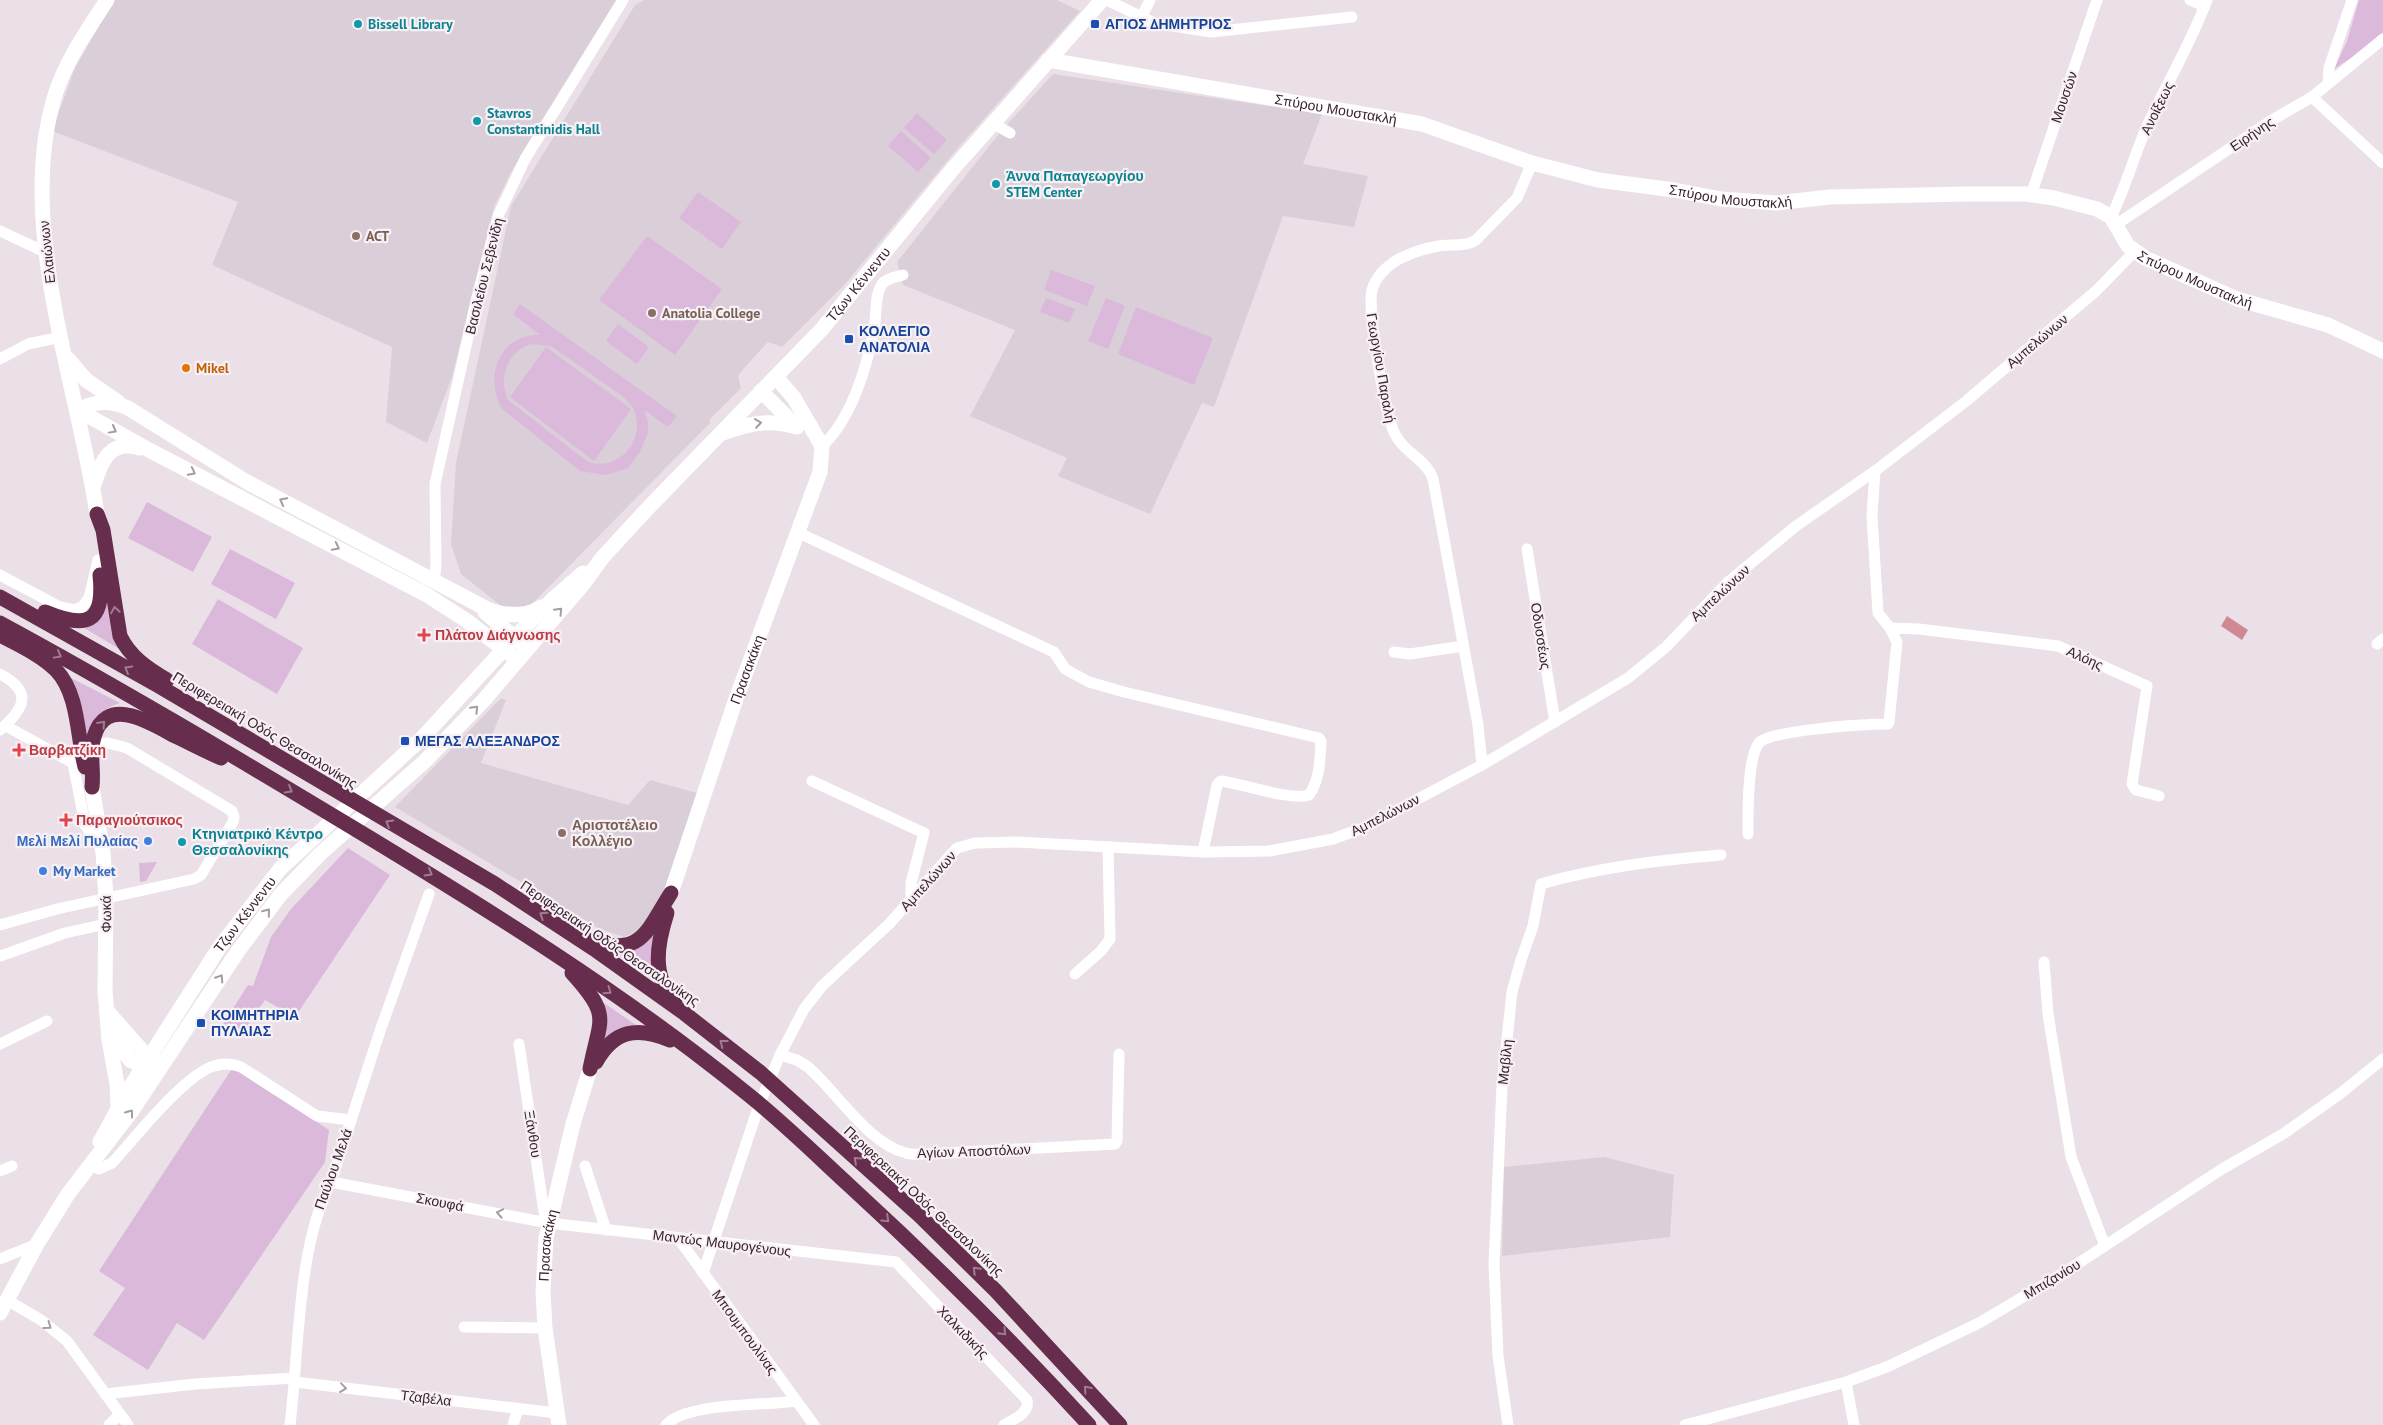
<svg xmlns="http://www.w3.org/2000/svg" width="2383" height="1425" font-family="'PT Sans',sans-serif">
<rect width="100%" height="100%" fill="#ebe0e8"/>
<g fill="#dacfd8">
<path d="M114,0H616L541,121L510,174L494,207L452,377L427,443L386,422L392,347L212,265L238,202L52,131L75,68Z"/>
<path d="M644,0H1057L1080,11L957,149L845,284L782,347L768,342L745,367L738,376L741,388L710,419V423L529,607L501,606L461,574L451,544L456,463L511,206L635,5Z"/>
<path d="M1053,74L1322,114L1303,164L1368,176L1354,227L1283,216L1214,407L1202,403L1150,514L1058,476L1067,458L970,416L1015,330L903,285L897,262L1002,130Z"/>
<path d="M501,698L506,700L481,763L628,805L650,780L697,793L669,881L658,908L636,932L624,937L600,929L395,807Z"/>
<path d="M1604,1157L1674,1175L1670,1237L1502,1256L1504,1167Z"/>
</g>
<g fill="#dab9db" fill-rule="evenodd">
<path d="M2359,0H2383V32L2360,52L2334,69L2347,41Z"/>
<path d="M917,113L947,140L934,154L904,128Z"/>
<path d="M901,131L931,158L918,172L888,146Z"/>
<path d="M698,192L741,222L722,249L679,218Z"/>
<path d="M647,236L722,289L675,355L599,300Z"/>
<path d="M1051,270L1095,286L1087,306L1044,290Z"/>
<path d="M1046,298L1075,309L1069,323L1040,312Z"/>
<path d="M1106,298L1125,306L1108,349L1088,341Z"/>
<path d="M520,304L677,416L668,427L644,410L648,422V433L640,452L628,468L606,475L580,471L502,409C484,376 499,334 540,335L513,314ZM531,344L551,346L621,395C626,400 631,404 634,410C646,440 619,472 588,462L508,400C498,376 507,353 531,344Z"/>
<path d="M1136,307L1213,338L1194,385L1118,354Z"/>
<path d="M618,324L649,347L637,364L606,341Z"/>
<path d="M546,347L631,409L594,461L510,397Z"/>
<path d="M147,502L212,537L193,572L128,538Z"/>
<path d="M230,549L295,583L276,619L211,584Z"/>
<path d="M107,598L123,651L84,628L95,621Z"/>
<path d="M218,599L303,648L277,694L192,644Z"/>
<path d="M71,678L120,703C99,710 91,722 85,742Z"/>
<path d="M348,848L390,875L295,1017L265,1000L241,1035L223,1024L248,985L253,986L271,937L291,909Z"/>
<path d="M157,862L146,881L140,882L139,863Z"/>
<path d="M653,935L651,958L653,975L622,952Z"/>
<path d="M604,1003L636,1025V1026L604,1041Z"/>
<path d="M233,1067L329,1130L325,1162L204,1340L177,1323L148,1370L93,1335L125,1288L99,1271Z"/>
</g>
<path fill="#cf8995" d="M2227,616L2248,630L2242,640L2221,626Z"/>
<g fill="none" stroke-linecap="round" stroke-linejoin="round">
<g stroke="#fff" stroke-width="11">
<path d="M1107,0L1154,23L1211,32L1352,17"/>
<path d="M2190,0L2204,6"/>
<path d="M1141,18L1150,0"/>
<path d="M2328,84L2329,68L2352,0"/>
<path d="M2312,97L2383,163"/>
<path d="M992,123L1010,133"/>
<path d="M2031,195L2097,0"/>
<path d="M2111,217C2126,187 2134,155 2148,124C2167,83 2191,43 2207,0"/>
<path d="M2117,224L2272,120L2312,97L2383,39"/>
<path d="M0,231L47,253"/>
<path d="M0,359L28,344L61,337"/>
<path d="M822,446C851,420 867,367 874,329C877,315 874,296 882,284C887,278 896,277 903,275"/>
<path d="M799,533L1043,647L1054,652L1065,669L1089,682L1124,692L1319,738L1321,741C1320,759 1320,780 1309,795C1292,801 1243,784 1221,781L1217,785L1203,852"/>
<path d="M1527,549L1555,722"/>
<path d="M0,575L60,607L74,610L82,607L89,598L98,560"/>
<path d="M434,581L436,566L435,484L477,297L499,214L525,159L623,0"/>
<path d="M1890,628L1919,629L2058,646L2147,686L2132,784L2136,790L2159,796"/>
<path d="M2377,644L2383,639"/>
<path d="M1394,652L1410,654L1463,646"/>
<path d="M0,674C34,692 24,709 0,730"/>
<path d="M6,726L73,763L85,825L90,832L101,835"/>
<path d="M1482,765L1478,725L1433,479C1426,459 1405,453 1396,436C1385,418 1367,309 1372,290C1376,276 1387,266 1399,259C1411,253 1426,248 1439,246C1451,244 1466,247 1476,240L1517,198L1532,163"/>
<path d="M812,781L924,833L911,883V899"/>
<path d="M1748,834C1748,814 1747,758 1759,743C1769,730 1868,724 1888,724L1889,722L1897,642L1890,628L1878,613L1872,516L1875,471"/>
<path d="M0,925L57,909L194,879L201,875L233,822L234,817L232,811L127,748L108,743L92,745"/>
<path d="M0,956L65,933L106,924"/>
<path d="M2044,962L2048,1014L2071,1157L2105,1246"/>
<path d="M1075,974L1101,951L1110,939L1108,847"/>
<path d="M0,1044L47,1021"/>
<path d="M519,1044L544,1212L548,1223"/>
<path d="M780,1055L797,1060L808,1067C837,1092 868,1144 906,1153C912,1155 919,1154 925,1154L1115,1144L1117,1141L1119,1054"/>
<path d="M89,1165L99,1169L112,1163C136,1137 180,1080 211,1067C221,1063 231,1063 241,1067L317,1116L351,1120"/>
<path d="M585,1166L606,1230"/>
<path d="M0,1171L12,1166"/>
<path d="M331,1182L548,1223L896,1262L1027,1400C1030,1413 1014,1419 1004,1425"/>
<path d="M678,1238L814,1425"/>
<path d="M0,1259L37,1244"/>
<path d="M703,1273L758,1108L780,1055L804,1009L822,986L889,924L957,848L975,843L1017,842L1203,852L1269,851L1333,839L1365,827L1482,765L1628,678L1666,647L1727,583L1796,526L1875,471L1965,402L2096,291L2134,252"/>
<path d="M7,1300L41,1320L67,1341L128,1425"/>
<path d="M464,1327L545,1328"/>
<path d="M295,1382L557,1413"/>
<path d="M1846,1382L1854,1425"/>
<path d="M105,1394L195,1384L295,1378"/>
<path d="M109,1425L119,1415"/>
<path d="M290,1425C299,1351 297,1247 331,1182L380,1031L429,894"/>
<path d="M513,1425L518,1409"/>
<path d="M666,1425C687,1402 764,1406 796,1401"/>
<path d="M1508,1425L1498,1356L1494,1264L1502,1086L1512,992L1521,960L1533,926L1541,884C1599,867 1661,860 1721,855"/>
<path d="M1685,1425L1846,1382L1889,1366L1979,1323L2065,1272L2222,1169L2283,1134L2341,1093L2383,1059"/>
</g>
<g stroke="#fff" stroke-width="15">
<path id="s1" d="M1048,60L1422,124L1532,163L1598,180L1674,190L1721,199L1776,203L1830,197L1967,194H2026L2054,198L2097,209L2111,217L2128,246L2145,258L2237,299L2328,325L2383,351"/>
<path d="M68,359L86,380L118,402"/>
<path d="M761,391L795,425"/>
<path d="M78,410C95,401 110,400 128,408L247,482L487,609C505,616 524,618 541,607"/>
<path d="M78,410L149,450L427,595L467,621L511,655"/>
<path d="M723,433C751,423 768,419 797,427"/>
<path d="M94,485C101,461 110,439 140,448"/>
<path d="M97,514C78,385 14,220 56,92C67,59 88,29 107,0"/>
<path d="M485,612L522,644"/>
<path d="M92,787L103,853L106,899L105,991L109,1040L117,1084L118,1107"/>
<path id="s2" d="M671,893L736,699L820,472L822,446L794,398L776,377"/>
<path d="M107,1011L154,1064"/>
<path d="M111,1035L130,1060L152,1072"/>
<path id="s3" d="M100,1142L127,1092L219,948L280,869L423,737L514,638L552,600L583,573"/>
<path id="s4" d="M0,1313L37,1244L68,1194L131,1112L238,951L281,894L321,853L424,762L483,701L584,583L602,558L650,506L822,329L951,171L1102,0"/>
<path id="s5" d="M559,1425L545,1328L543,1292L546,1238L573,1124L590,1069"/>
</g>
<g stroke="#662e4c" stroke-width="15">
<path d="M97,514L103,530L120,636C130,657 148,669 167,680"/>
<path d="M0,597L157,685L495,884L594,949L684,1013L761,1073L920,1216L996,1291L1120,1425"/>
<path d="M45,612C86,629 105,624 100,575"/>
<path d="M0,623C120,688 237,758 355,829C489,910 623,993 745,1092C783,1122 817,1156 852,1188C935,1264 1013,1342 1089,1425"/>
<path d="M0,635C19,645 41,655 56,670C79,694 77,736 85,767"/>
<path d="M92,787C94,770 89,753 94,737C106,694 151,723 175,736C190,743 205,751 221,758"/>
<path d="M667,913C657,944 651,976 675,1002"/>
<path d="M587,940C642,958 646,932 671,893"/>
<path d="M572,973C612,1017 600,1017 590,1069"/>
<path d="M596,1062C614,1030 637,1026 670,1040"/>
</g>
</g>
<defs><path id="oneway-chevron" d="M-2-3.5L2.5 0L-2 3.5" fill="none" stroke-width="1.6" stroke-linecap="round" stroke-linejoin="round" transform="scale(1.25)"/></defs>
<g stroke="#a79ba2">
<use href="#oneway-chevron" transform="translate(758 423) rotate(-8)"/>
<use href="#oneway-chevron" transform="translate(113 430) rotate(29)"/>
<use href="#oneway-chevron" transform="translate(192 472) rotate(27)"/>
<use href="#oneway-chevron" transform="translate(283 501) rotate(-152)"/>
<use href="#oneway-chevron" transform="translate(336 547) rotate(27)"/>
<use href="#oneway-chevron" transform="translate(559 611) rotate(-47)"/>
<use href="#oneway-chevron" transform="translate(475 709) rotate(-46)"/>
<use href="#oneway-chevron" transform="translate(267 912) rotate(-51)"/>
<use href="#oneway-chevron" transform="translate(220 978) rotate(-57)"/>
<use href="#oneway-chevron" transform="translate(130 1113) rotate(-54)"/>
<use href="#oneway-chevron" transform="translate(500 1213) rotate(-169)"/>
<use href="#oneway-chevron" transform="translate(48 1326) rotate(36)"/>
<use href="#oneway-chevron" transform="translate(343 1388) rotate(7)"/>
</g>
<g stroke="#a07c90">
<use href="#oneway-chevron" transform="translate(115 610) rotate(-99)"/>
<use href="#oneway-chevron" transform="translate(58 655) rotate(29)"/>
<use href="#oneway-chevron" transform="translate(128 669) rotate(-150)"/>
<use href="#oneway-chevron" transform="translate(102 724) rotate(-48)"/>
<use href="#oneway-chevron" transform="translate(289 790) rotate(31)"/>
<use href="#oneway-chevron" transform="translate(389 823) rotate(-150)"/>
<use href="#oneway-chevron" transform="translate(429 873) rotate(31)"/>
<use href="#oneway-chevron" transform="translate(543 915) rotate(-146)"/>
<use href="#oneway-chevron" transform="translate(608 991) rotate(35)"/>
<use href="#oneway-chevron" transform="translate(723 1043) rotate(-142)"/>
<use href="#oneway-chevron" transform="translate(857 1160) rotate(-138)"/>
<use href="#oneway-chevron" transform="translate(886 1219) rotate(43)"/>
<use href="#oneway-chevron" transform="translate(976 1270) rotate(-135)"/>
<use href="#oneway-chevron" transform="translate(1003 1332) rotate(46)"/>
<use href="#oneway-chevron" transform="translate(1087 1389) rotate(-132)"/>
</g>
<g fill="#0f9aa8" stroke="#f7f1f6" stroke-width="2">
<circle cx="358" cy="24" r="5"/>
<circle cx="477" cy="121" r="5"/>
<circle cx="996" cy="184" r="5"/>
<circle cx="182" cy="842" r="5"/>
</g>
<g fill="#1a4fb4" stroke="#f7f1f6" stroke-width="2">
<rect x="1090" y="19" width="10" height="10" rx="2.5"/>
<rect x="844" y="334" width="10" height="10" rx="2.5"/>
<rect x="400" y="736" width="10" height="10" rx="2.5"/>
<rect x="196" y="1018" width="10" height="10" rx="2.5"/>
</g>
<g fill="#8d6e63" stroke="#f7f1f6" stroke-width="2">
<circle cx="356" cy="236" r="5"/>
<circle cx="652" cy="313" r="5"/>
<circle cx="562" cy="833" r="5"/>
</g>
<circle fill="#e8710a" stroke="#f7f1f6" stroke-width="2" cx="186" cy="368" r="5"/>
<g fill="#e0444e" stroke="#f7f1f6" stroke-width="2">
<path d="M421.5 627.5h5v5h5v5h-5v5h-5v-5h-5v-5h5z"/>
<path d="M16.5 742.5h5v5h5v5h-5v5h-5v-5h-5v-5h5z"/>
<path d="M63.5 812.5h5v5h5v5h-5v5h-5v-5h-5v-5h5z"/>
</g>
<g fill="#3f7fe0" stroke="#f7f1f6" stroke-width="2">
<circle cx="148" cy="841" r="5"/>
<circle cx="43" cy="871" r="5"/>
</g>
<g text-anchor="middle" stroke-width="4.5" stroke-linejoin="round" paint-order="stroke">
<g font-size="14" font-weight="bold" fill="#0d838f" stroke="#f7f1f6" text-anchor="start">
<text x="368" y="29">Bissell Library</text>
<text x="487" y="118">Stavros<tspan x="487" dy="16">Constantinidis Hall</tspan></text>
<text x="1006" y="181">Άννα Παπαγεωργίου<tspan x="1006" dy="16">STEM Center</tspan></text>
<text x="192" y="839">Κτηνιατρικό Κέντρο<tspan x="192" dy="16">Θεσσαλονίκης</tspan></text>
</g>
<g font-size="14" font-weight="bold" fill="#164399" stroke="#f7f1f6" text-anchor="start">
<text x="1105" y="29">ΑΓΙΟΣ ΔΗΜΗΤΡΙΟΣ</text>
<text x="859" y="336">ΚΟΛΛΕΓΙΟ<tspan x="859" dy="16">ΑΝΑΤΟΛΙΑ</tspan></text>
<text x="415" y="746">ΜΕΓΑΣ ΑΛΕΞΑΝΔΡΟΣ</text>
<text x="211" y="1020">ΚΟΙΜΗΤΗΡΙΑ<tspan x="211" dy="16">ΠΥΛΑΙΑΣ</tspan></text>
</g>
<g font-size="14" fill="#3b2130" stroke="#f7f1f6">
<text transform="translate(2064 97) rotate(-71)" y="5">Μουσών</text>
<text transform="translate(2157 108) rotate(-64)" y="5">Ανοίξεως</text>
<text dy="5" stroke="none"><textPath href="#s1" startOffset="292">Σπύρου Μουστακλή</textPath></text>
<text transform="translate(2252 134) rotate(-34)" y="5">Ειρήνης</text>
<text dy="5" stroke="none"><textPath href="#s1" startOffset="698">Σπύρου Μουστακλή</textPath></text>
<text transform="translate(47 252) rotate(-96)" y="5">Ελαιώνων</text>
<text transform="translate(484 276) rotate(-76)" y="5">Βασιλείου Σεβενίδη</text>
<text dy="5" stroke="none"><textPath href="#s1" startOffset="1192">Σπύρου Μουστακλή</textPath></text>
<text dy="5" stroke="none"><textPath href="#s4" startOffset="1346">Τζων Κέννεντυ</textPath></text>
<text transform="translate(2037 341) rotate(-40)" y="5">Αμπελώνων</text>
<text transform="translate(1381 368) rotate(80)" y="5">Γεωργίου Παραλή</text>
<text transform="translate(1720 593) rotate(-43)" y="5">Αμπελώνων</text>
<text transform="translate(1541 636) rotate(81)" y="5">Οδυσσέως</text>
<text transform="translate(2085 658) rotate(24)" y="5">Αλόης</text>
<text dy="5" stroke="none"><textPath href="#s2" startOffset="236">Πρασακάκη</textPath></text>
<text transform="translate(265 730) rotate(31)" y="5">Περιφερειακή Οδός Θεσσαλονίκης</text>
<text transform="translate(1385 815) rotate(-27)" y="5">Αμπελώνων</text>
<text transform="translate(928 881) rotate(-48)" y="5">Αμπελώνων</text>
<text transform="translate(106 914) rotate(-91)" y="5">Φωκά</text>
<text dy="5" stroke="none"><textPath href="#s3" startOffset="270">Τζων Κέννεντυ</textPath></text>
<text transform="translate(610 943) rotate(34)" y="5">Περιφερειακή Οδός Θεσσαλονίκης</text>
<text transform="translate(1505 1062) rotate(-84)" y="5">Μαβίλη</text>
<text transform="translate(533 1134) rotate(81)" y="5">Ξάνθου</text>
<text transform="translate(974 1151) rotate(-2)" y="5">Αγίων Αποστόλων</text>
<text transform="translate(333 1169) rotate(-70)" y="5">Παύλου Μελά</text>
<text transform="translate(924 1201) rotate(43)" y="5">Περιφερειακή Οδός Θεσσαλονίκης</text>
<text transform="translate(440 1202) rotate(11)" y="5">Σκουφά</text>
<text transform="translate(722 1243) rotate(7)" y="5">Μαντώς Μαυρογένους</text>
<text dy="5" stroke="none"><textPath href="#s5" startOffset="181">Πρασακάκη</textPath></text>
<text transform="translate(2052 1279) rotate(-31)" y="5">Μπιζανίου</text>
<text transform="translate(745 1332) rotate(54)" y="5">Μπουμπουλίνας</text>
<text transform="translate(963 1332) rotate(46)" y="5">Χαλκιδικής</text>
<text transform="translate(426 1398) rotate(7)" y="5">Τζαβέλα</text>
</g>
<g font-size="14" font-weight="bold" fill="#785e54" stroke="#f7f1f6" text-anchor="start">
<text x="366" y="241">ACT</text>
<text x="662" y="318">Anatolia College</text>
<text x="572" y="830">Αριστοτέλειο<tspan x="572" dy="16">Κολλέγιο</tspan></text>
</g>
<g font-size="14" font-weight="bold" fill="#c56008" stroke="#f7f1f6" text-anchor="start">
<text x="196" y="373">Mikel</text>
</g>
<g font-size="14" font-weight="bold" fill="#be3a42" stroke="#f7f1f6" text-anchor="start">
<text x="435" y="640">Πλάτον Διάγνωσης</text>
<text x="29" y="755">Βαρβατζίκη</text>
<text x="76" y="825">Παραγιούτσικος</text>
</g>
<g font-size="14" font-weight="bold" fill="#366cbe" stroke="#f7f1f6" text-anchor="end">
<text x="138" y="846">Μελί Μελί Πυλαίας</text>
<text x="53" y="876" text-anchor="start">My Market</text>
</g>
</g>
</svg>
